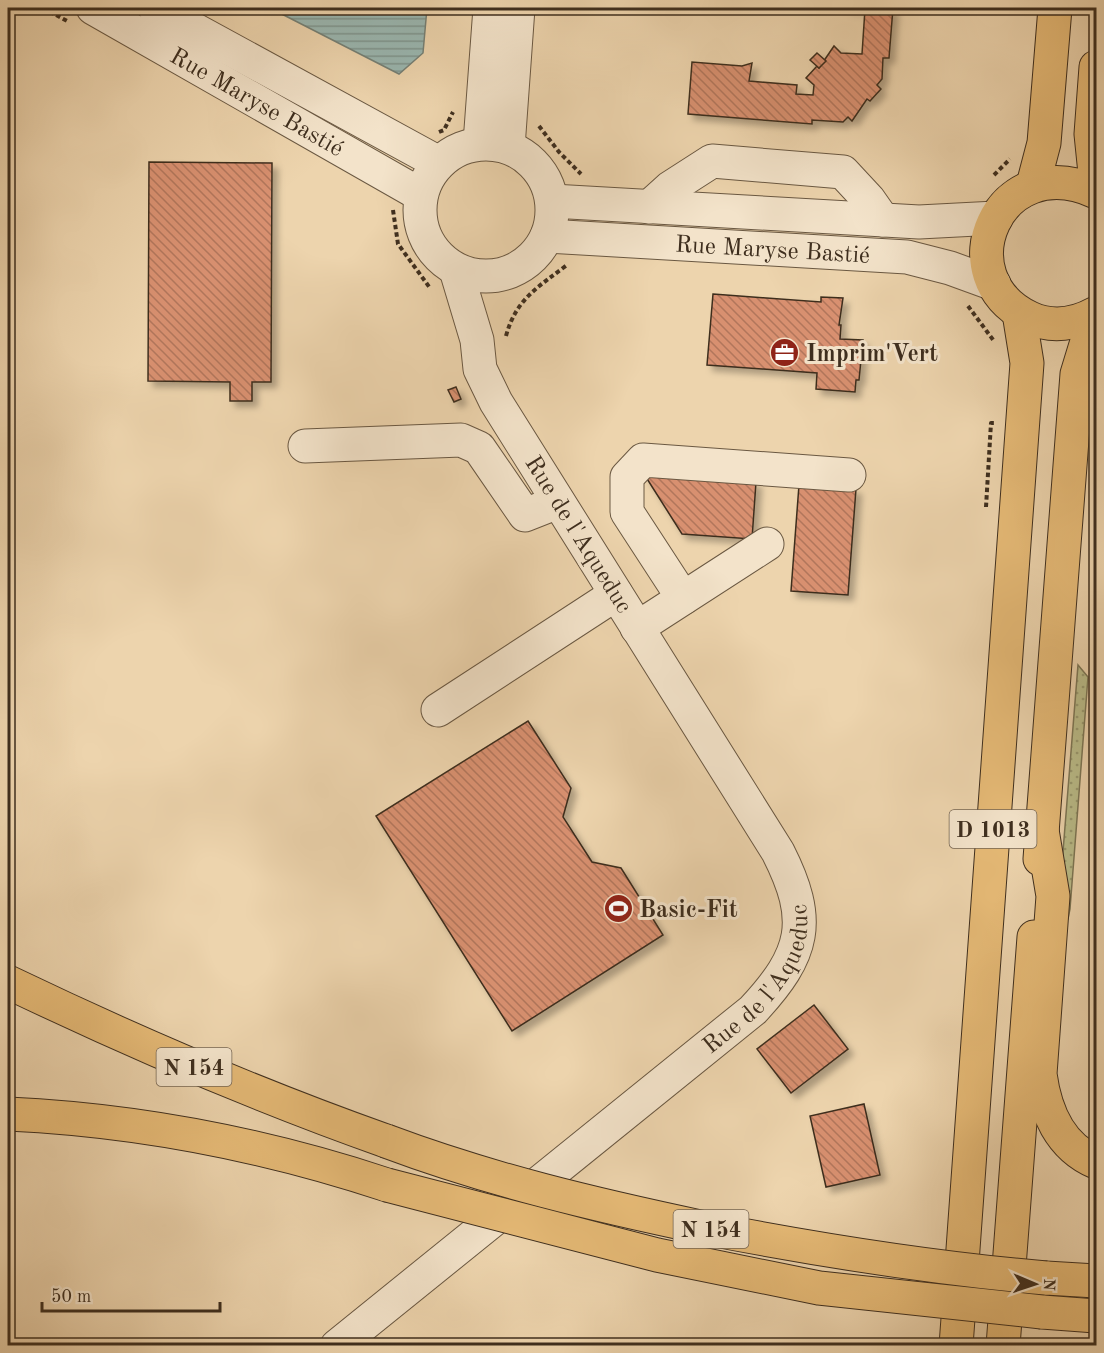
<svg xmlns="http://www.w3.org/2000/svg" width="1104" height="1353" font-family="'Old Standard TT',serif">
<defs>
<pattern id="grass-dots" width="8" height="8" patternUnits="userSpaceOnUse" patternTransform="scale(1.5)"><rect width="8" height="8" fill="#babc89"/><path d="M2 2h.1M6 6h.1" fill="none" stroke="#99996f" stroke-width="1.8" stroke-linecap="round"/></pattern>
<pattern id="water-rules" width="6" height="5" patternUnits="userSpaceOnUse" patternTransform="scale(1.5)"><rect width="6" height="5" fill="#9ab7b1"/><path d="M0 2.5h6" fill="none" stroke="#7f958f"/></pattern>
<pattern id="building-back-hatch" width="6" height="6" patternUnits="userSpaceOnUse" patternTransform="scale(1.5)"><rect width="6" height="6" fill="#d89070"/><path d="M-1 5l2 2M0 0l6 6M5-1l2 2" fill="none" stroke="#b1765b"/></pattern>
<filter id="shadow"><feDropShadow dx="5.5" dy="5.5" stdDeviation="3" flood-color="#0004"/></filter>
</defs>
<rect width="100%" height="100%" fill="#edd4ad"/>
<filter id="stains"><feTurbulence type="fractalNoise" baseFrequency=".00333" numOctaves="4"/><feColorMatrix values="0 0 0 0 .2 0 0 0 0 .09 0 0 0 0 .02 0 0 0 .5 -.17"/></filter>
<radialGradient id="worn" r=".72"><stop offset=".6" stop-color="#630" stop-opacity="0"/><stop offset="1" stop-color="#630" stop-opacity=".3"/></radialGradient>
<path fill="url(#grass-dots)" stroke="#7c7554" stroke-width="1.5" d="M1078,665L1088,677L1070,909L1068,919L1057,926Z"/>
<path fill="url(#water-rules)" stroke="#758076" stroke-width="1.5" d="M270,8H427L423,53L399,74Z"/>
<g fill="url(#building-back-hatch)" stroke="#3e2e1e" stroke-width="1.5" filter="url(#shadow)">
<path d="M845,8H893L889,58H883L882,79L877,85L881,89L870,101L867,99L852,121L848,117L843,122L812,120V124L688,114L692,62L742,66L752,63L749,81L797,85L796,94L813,95L814,85L806,78L817,66L819,68L834,46L841,53L862,54L865,9Z"/>
<path d="M817,53L826,61L819,68L810,60Z"/>
<path d="M149,162L272,163L271,382H252V401H230V382L148,381Z"/>
<path d="M713,294L821,302V297L843,298L839,325H841L840,339L863,340L859,380H856L855,392L816,389L817,373L707,365Z"/>
<path d="M456,387L461,399L454,402L448,390Z"/>
<path d="M644,474L756,482L752,539L682,534Z"/>
<path d="M799,485L856,489L848,595L791,591Z"/>
<path d="M528,721L571,788L563,817L592,862L621,868L663,935L512,1031L376,816Z"/>
<path d="M814,1005L848,1049L791,1093L757,1049Z"/>
<path d="M864,1104L880,1175L826,1187L810,1116Z"/>
</g>
<g fill="none" stroke-linecap="round" stroke-linejoin="round">
<defs>
<g id="minor">
<path id="s1" d="M93,8L421,195"/>
<path d="M155,8L439,163"/>
<path d="M480,143L490,8"/>
<circle cx="486" cy="210" r="66"/>
<path d="M508,147L518,8"/>
<path d="M552,201L919,222L996,218"/>
<path d="M649,207L670,188L712,161L843,172L869,200L883,220"/>
<path id="s2" d="M547,236L907,257L950,268L994,284"/>
<path d="M305,446L461,440L479,448L525,515L558,502"/>
<path d="M683,598L627,512V477L643,460L849,475"/>
<path d="M637,628L767,544"/>
<path d="M438,710L616,594"/>
<path id="s3" d="M337,1346L753,1010C805,954 813,921 778,852L496,402L480,369L477,340L456,270"/>
</g>
<g id="major">
<path d="M1096,67L1091,134L1096,183"/>
<path d="M1033,185L1044,143L1055,8"/>
<path d="M1096,192C998,147 943,277 1030,318C1052,328 1076,324 1096,313"/>
<path d="M1040,859L1077,374L1095,315"/>
<path d="M956,1346L1027,363L1019,313"/>
<path d="M1003,1346L1034,937"/>
</g>
<g id="highway">
<path d="M1042,830L1053,896L1040,1074C1045,1111 1060,1147 1096,1162"/>
<path d="M8,982C131,1041 256,1095 386,1141"/>
<path d="M8,1114C137,1120 263,1144 387,1185"/>
<path d="M1046,1278L1096,1281"/>
<path d="M1042,1312L1096,1316"/>
</g>
</defs>
<use href="#minor" stroke="#6a5842" stroke-width="35"/>
<use href="#major" stroke="#3e2e1e" stroke-width="35"/>
<use href="#highway" stroke="#3e2e1e" stroke-width="35"/>
<g stroke="#3e2e1e" stroke-width="4" stroke-dasharray="4.5 3" stroke-linecap="butt">
<path d="M43,8L69,22"/>
<path d="M539,126L559,152L581,174"/>
<path d="M439,132L444,130L453,112"/>
<path d="M994,175L1010,159"/>
<path d="M393,210L398,244L430,288"/>
<path d="M968,306L994,341"/>
<path d="M506,336C516,299 538,287 567,265"/>
<path d="M986,507L991,423H995"/>
</g>
<use href="#minor" stroke="#f3e3ca" stroke-width="33"/>
<use href="#major" stroke="#e6ba76" stroke-width="33"/>
<use href="#highway" stroke="#e6ba76" stroke-width="33"/>
<defs>
<g id="highway-bridge">
<path d="M386,1141C490,1180 596,1205 705,1228C818,1250 931,1268 1046,1278"/>
<path d="M387,1185L657,1255L819,1288L1042,1312"/>
</g>
</defs>
<use href="#highway-bridge" stroke="#3e2e1e" stroke-width="35" stroke-linecap="butt"/>
<use href="#highway-bridge" stroke="#e6ba76" stroke-width="33"/>
</g>
<defs>
<symbol id="office-disc" viewBox="-11 -11 22 22"><circle r="9.5" fill="#8f2418" stroke="#f3e3ca"/><path d="M-6-3h4V-5.5h4V-3h4V5H-6ZM-1-4.5V-3h2v-1.5ZM-6 0V1H6V0Z" fill="#fff"/></symbol>
<symbol id="stadium-disc" viewBox="-11 -11 22 22"><circle r="9.5" fill="#8f2418" stroke="#f3e3ca"/><path d="M0-5a6.5 5 0 1 0 0 10a6.5 5 0 1 0 0-10ZM-3.5-1.8h7v3.6h-7Z" fill="#fff"/></symbol>
</defs>
<g fill-rule="evenodd">
<use href="#office-disc" x="768" y="336" width="33" height="33"/>
<use href="#stadium-disc" x="602" y="892" width="33" height="33"/>
</g>
<g text-anchor="middle" stroke-width="6" stroke-linejoin="round" paint-order="stroke">
<g fill="#f3e3ca" stroke="#746452" stroke-width="1.5">
<rect x="949.5" y="810" width="87" height="38" rx="4.5"/>
<rect x="156.5" y="1048" width="75" height="38" rx="4.5"/>
<rect x="673.5" y="1210" width="75" height="38" rx="4.5"/>
</g>
<g font-size="22" font-weight="bold" fill="#3e2e1e">
<text x="993" y="837">D 1013</text>
<text x="194" y="1075">N 154</text>
<text x="711" y="1237">N 154</text>
</g>
<g font-size="24" fill="#3e2e1e" stroke="#f3e3ca">
<text dy="8" stroke="none"><textPath href="#s1" startOffset="189">Rue Maryse Bastié</textPath></text>
<text dy="8" stroke="none"><textPath href="#s2" startOffset="226">Rue Maryse Bastié</textPath></text>
<text transform="translate(579 534) rotate(58)" y="8">Rue de l'Aqueduc</text>
<text dy="8" stroke="none"><textPath href="#s3" startOffset="564">Rue de l'Aqueduc</textPath></text>
</g>
<g font-size="24" font-weight="bold" fill="#3e2e1e" stroke="#f3e3ca" text-anchor="start">
<text x="806" y="361">Imprim'Vert</text>
<text x="639" y="917">Basic-Fit</text>
</g>
</g>
<rect width="1104" height="1353" fill="none" stroke="#edd4ad" stroke-width="30"/>
<rect x="9" y="9" width="1086" height="1335" fill="none" stroke="#3e2e1e" stroke-width="3"/>
<rect x="15" y="15" width="1074" height="1323" fill="none" stroke="#3e2e1e" stroke-width="1.5"/>
<g transform="translate(1035 1284) rotate(92)" stroke="#f3e3ca" stroke-width="4.5" paint-order="stroke">
<path d="M0-4.5L10 22L0 15L-10 22Z" fill="#3e2e1e"/>
<text y="-9" font-size="16" font-weight="bold" text-anchor="middle" fill="#3e2e1e">N</text>
</g>
<path d="M42 1302v9h178v-9" fill="none" stroke="#3e2e1e" stroke-width="3"/>
<text x="51" y="1302" font-size="18" fill="#3e2e1e" stroke="#f3e3ca" stroke-width="4.5" paint-order="stroke">50 m</text>
<rect width="100%" height="100%" filter="url(#stains)"/>
<rect width="100%" height="100%" fill="url(#worn)"/>
</svg>
